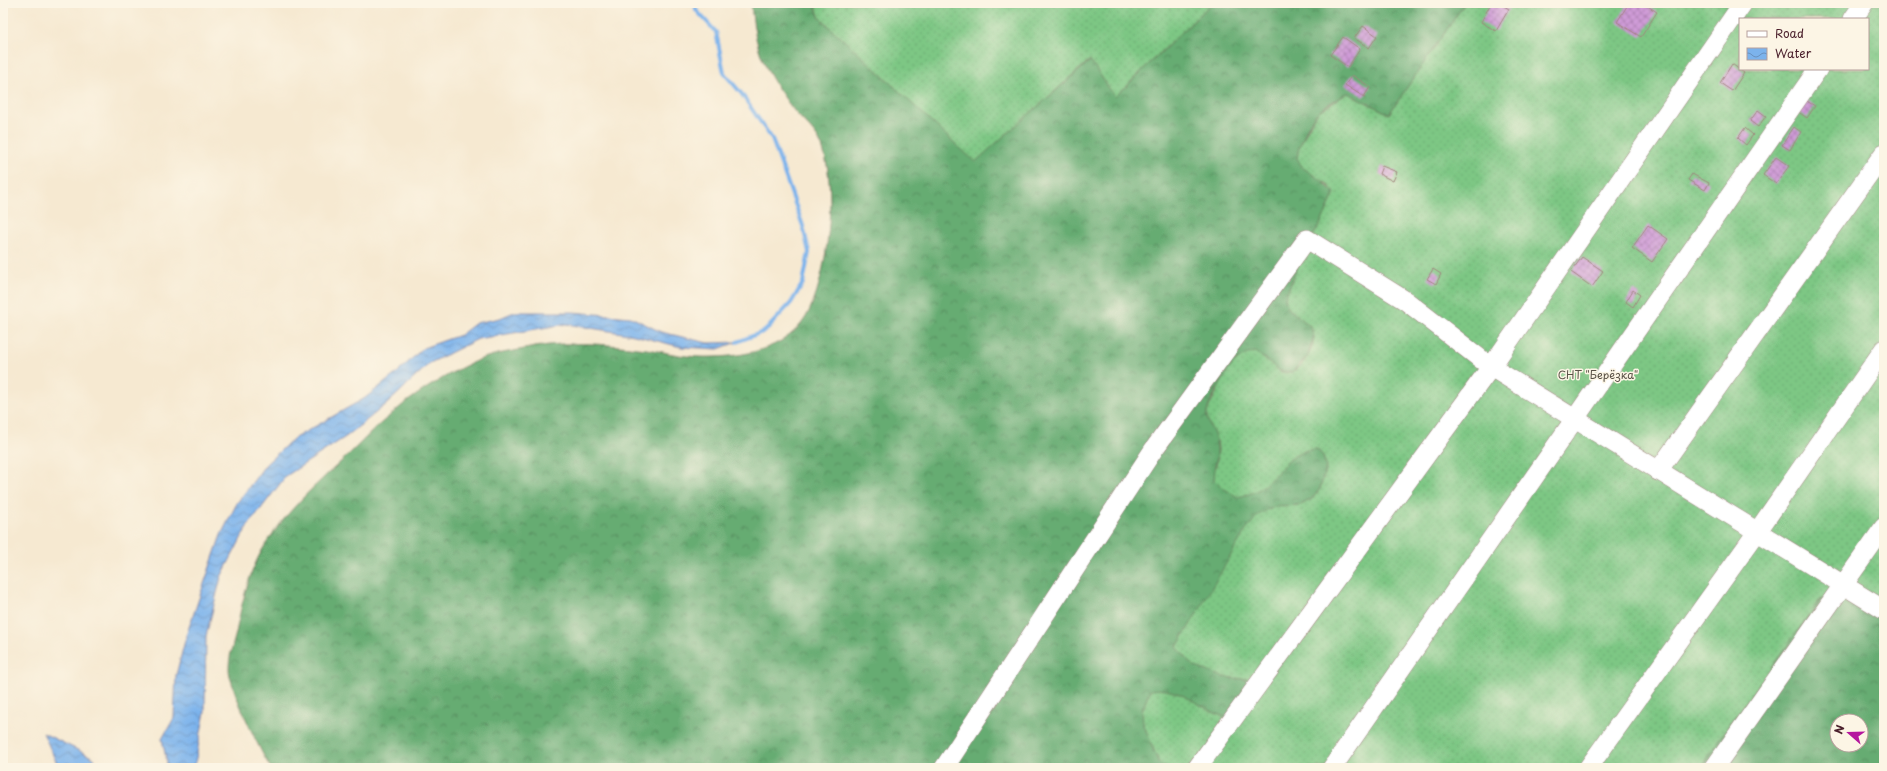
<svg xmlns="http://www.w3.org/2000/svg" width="1887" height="771" font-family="'Playpen Sans',sans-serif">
<defs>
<pattern id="forest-crowns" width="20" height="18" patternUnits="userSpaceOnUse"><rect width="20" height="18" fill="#66ac72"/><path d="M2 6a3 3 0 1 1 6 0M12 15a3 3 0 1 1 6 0" fill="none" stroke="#568b5e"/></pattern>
<pattern id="garden-dots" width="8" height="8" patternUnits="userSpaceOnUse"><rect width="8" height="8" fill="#7dc784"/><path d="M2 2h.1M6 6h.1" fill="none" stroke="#6eaa72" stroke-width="1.8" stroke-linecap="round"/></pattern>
<pattern id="water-waves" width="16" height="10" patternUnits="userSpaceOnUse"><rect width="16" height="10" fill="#7cb3ec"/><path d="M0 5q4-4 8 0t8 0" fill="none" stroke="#6891bf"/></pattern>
<pattern id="building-cross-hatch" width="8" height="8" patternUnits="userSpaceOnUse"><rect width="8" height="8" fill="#cf9bd7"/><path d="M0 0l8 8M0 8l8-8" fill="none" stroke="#aa7eaf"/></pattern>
</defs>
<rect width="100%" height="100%" fill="#fcf5e5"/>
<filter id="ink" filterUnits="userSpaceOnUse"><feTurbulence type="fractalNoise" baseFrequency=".025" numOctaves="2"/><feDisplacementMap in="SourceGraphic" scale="8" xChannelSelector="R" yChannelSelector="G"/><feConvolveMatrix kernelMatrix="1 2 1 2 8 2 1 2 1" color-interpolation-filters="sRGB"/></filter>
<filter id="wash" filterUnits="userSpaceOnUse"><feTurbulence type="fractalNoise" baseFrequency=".012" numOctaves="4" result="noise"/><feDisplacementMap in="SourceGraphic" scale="16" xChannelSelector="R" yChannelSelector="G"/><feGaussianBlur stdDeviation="0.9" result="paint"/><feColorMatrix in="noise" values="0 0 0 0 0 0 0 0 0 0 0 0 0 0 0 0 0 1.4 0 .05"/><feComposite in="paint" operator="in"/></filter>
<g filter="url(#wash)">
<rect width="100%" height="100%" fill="#f6e9d1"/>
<g fill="url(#forest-crowns)" stroke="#58664e" fill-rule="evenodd">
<path d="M751,3H814L820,18L975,161L1091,60L1116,96L1212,3H1465L1389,114L1348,93C1338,99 1326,104 1318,112C1307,123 1301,142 1297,158L1335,193L1321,223L1304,251L1285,298L1288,308L1311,327L1314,337L1308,356L1292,372C1278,372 1274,369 1265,358L1237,360C1229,369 1205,404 1207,417C1207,420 1211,424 1212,428C1218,442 1219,454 1214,469L1265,485C1279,469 1294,449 1317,449L1323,456L1326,467L1320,489L1312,499L1301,505L1278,506L1251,524L1177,647L1223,677L1255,680L1227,718C1200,709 1179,685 1150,691L1142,711L1147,733L1159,763L1166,768H271C261,754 228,684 229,668C229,657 233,644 236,633C241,606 248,576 261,552C282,515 314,486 345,458C361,443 376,426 394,412C415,394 450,372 476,361C494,353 516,351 535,347C568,341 605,344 638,348C652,349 665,353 679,355C720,361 783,356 806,317C828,280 840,179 819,140C813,129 800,119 792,108C764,70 755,50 751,3Z"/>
<path d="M1847,591L1884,613V768H1702L1718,740L1742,708L1821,599ZM1837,721H1861V745H1837Z"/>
</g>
<g fill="url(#garden-dots)" stroke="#647358" fill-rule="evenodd">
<path d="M814,3H1212L1115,97L1090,60L975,162L820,18Z"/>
<path d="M1465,3H1884V613L1847,591L1821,599L1742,708L1718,740L1702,768H1166L1159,763L1143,723L1142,711L1150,690C1179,685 1200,709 1227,718L1255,680L1223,677L1193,666L1177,647L1244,533L1257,516L1267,510L1278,506L1301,505L1312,499L1320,489L1326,467L1323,456L1317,449C1289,449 1280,476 1258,490C1252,494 1245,495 1238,497L1221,487L1214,480C1214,469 1218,460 1218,449C1218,437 1209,428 1207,417C1206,411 1211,403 1214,397C1224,378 1232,355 1256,352L1281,372H1292L1300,366L1308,356L1312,347L1314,337L1311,327L1288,308L1285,298L1304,251L1321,223L1335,193L1328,185L1302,167L1297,158L1299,147L1313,119L1319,111L1348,93L1389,114ZM1740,19H1868V69H1740Z"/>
</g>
<g fill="url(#water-waves)" stroke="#63698c">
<path d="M514,312H572L631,317L661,332L708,343L737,342L718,349L681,347L634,335L566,324L478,339L430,363L388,403L347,436L286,476L247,527L221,577L206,636L205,712L194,768H164L167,763L162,739L174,718L176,675L187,633L221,535L237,503L266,464L293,439L365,398L397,373L423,348L460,335L476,323L500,318Z"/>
<path d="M43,733L94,758L98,768H59Z"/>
</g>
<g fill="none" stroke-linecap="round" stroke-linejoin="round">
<path stroke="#7cb3ec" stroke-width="4" d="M695,3L696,10L716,32L724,73L741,93L772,139L803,226L809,252L803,283L791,303L765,331L737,342"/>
</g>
<g id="blocks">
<g fill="url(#building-cross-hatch)">
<path d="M1491,3H1499L1509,9L1496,31L1481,22Z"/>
<path d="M1629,3H1643L1657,12L1641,37L1617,22Z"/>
<path d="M1363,26L1377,36L1369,48L1354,38Z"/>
<path d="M1343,37L1360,49L1348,67L1330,55Z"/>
<path d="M1732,64L1744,73L1732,91L1720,83Z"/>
<path d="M1352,75L1370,87L1364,97L1345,85Z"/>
<path d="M1805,100L1815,106L1807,118L1797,111Z"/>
<path d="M1758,110L1766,116L1758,127L1750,121Z"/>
<path d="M1794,127L1801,132L1790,150L1782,145Z"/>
<path d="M1745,128L1753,135L1746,145L1738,138Z"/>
<path d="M1776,157L1789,166L1776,184L1763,175Z"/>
<path d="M1382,166L1397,172L1393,181L1379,174Z"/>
<path d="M1692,174L1709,183L1705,190L1688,180Z"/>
<path d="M1648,225L1668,239L1652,262L1632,248Z"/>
<path d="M1582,257L1603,271L1592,287L1571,272Z"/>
<path d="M1433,269L1441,274L1436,284L1427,279Z"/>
<path d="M1633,290L1640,295L1633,307L1626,302Z"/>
</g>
</g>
</g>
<g filter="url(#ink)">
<use href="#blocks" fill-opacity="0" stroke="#a0847e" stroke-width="1"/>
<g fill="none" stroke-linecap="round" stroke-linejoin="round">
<defs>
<g id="minor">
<path d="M1853,19L1864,3"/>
<path d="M1658,471L1884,153"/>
<path d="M944,768L1154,449L1307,239L1406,301L1491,367L1884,610"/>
<path d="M1197,768L1491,367L1743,3"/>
<path d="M1332,768L1818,69"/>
<path d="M1588,768L1757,532L1884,349"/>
<path d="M1714,768L1884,527"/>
</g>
</defs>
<use href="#minor" stroke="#a0847e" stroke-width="20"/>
<use href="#minor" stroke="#fff" stroke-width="19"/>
</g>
</g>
<g text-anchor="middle" stroke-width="3" stroke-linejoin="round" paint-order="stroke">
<g font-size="11" fill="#595146" stroke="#fcf5e5">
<text x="1598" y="379">СНТ "Берёзка"</text>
</g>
</g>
<rect width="1887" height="771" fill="none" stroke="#fcf5e5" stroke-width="16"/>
<rect x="1739" y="18" width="130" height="52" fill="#fcf5e5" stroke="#b59f9b"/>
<rect x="1747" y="31" width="20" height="6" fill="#ffffff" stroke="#b59f9b"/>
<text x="1775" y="38" font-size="12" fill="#4a1f2b">Road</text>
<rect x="1747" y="48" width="20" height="12" fill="url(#water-waves)" stroke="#b59f9b"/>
<text x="1775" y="58" font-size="12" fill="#4a1f2b">Water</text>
<g transform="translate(1849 733) rotate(290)"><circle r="19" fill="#fcf5e5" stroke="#b59f9b"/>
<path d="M0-3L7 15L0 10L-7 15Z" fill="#b5179e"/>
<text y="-6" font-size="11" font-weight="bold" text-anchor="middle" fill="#4a1f2b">N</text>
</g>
</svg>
